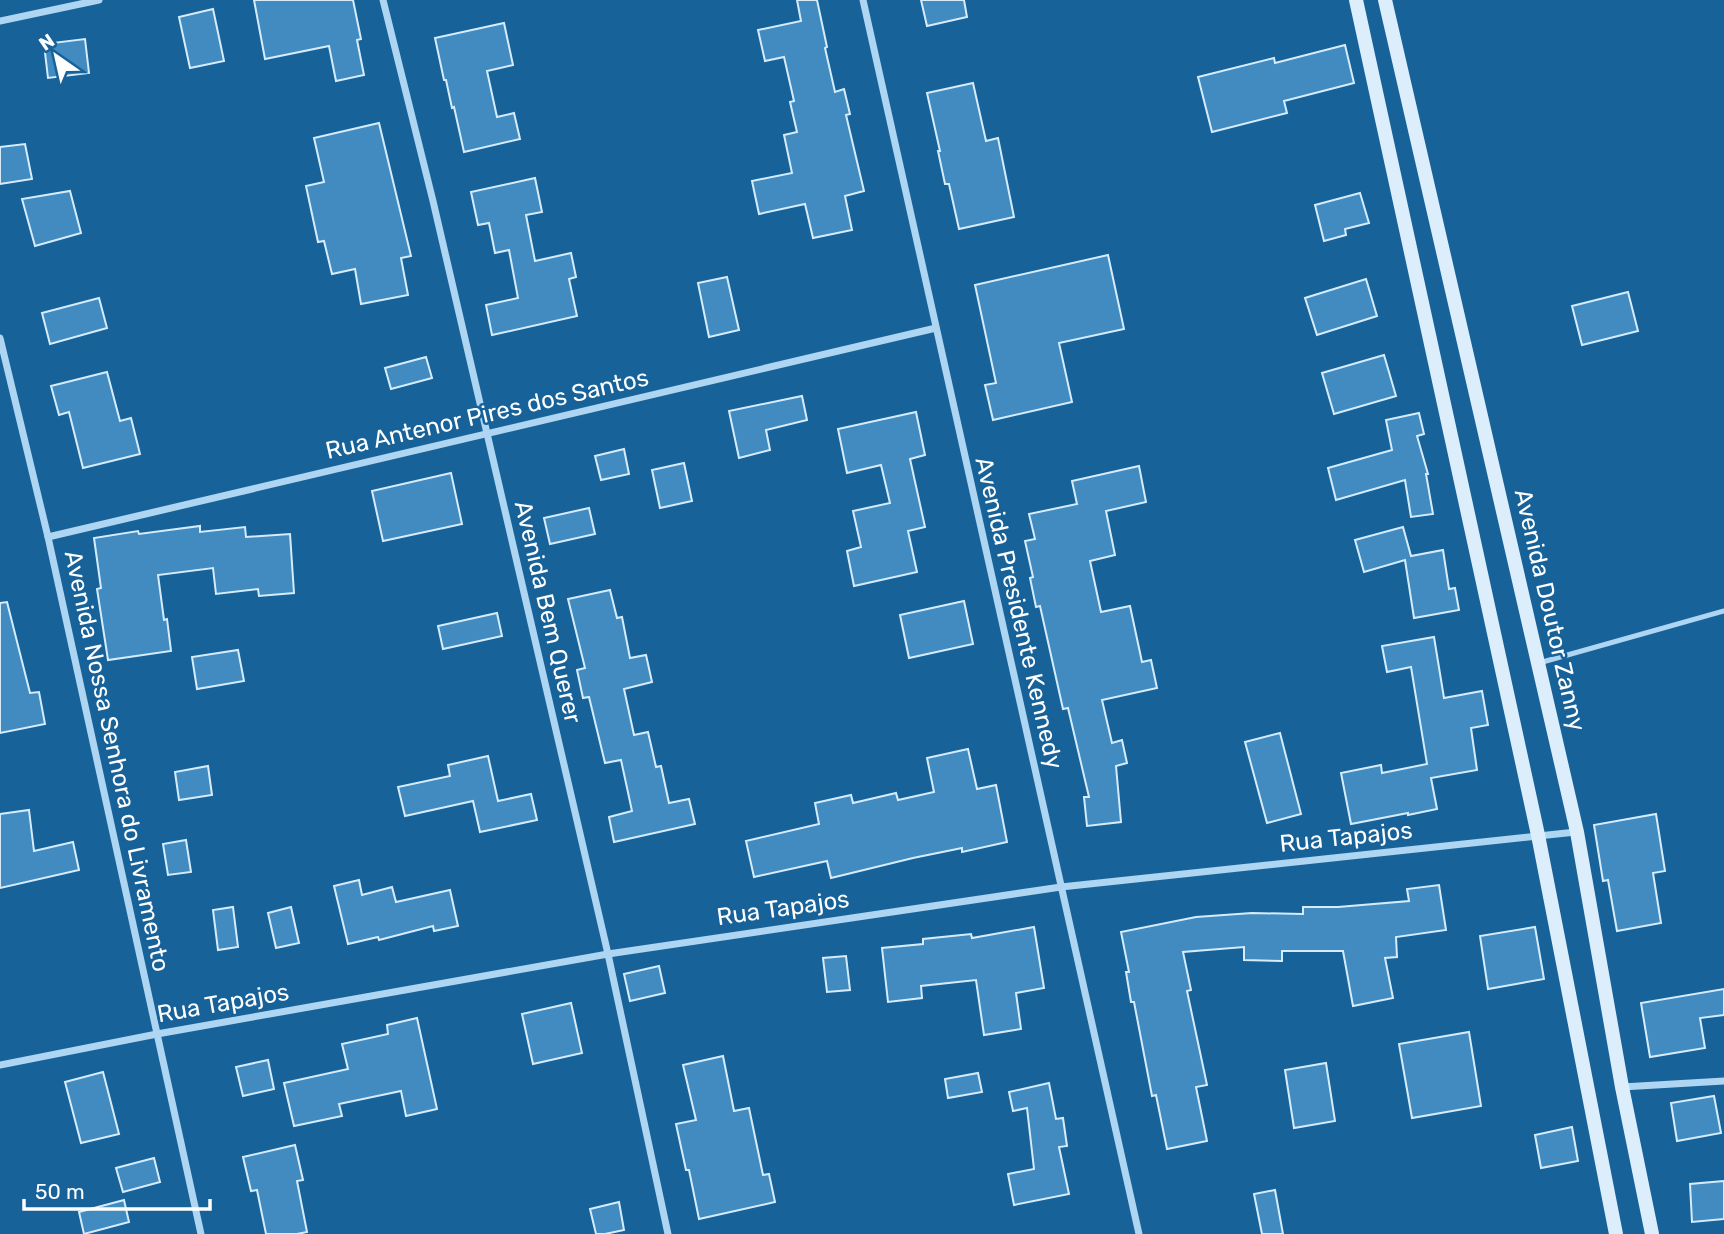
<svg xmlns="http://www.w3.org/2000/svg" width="1724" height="1234" font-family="Rubik,sans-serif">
<rect width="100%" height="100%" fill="#18629a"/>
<g fill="#418bc1" stroke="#d5ecfc" stroke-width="2">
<path d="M254,0H353L361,39L357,40L364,75L336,81L329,46L265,59Z"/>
<path d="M797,0H817L827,47L825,48L835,92L844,89L850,114L846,115L864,191L845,196L852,230L813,238L805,204L759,214L752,181L792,173L784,135L797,132L790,102L794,101L784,57L765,61L758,30L801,21Z"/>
<path d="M921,0H964L967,17L927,26Z"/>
<path d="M213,9L224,61L190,68L179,17Z"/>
<path d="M504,23L513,65L487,71L497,117L514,113L520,139L464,152L454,107L452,108L446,80H444L435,38Z"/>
<path d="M85,39L89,73L48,78L44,44Z"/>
<path d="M1345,45L1354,83L1284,101L1287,113L1212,132L1198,77L1274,58L1275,63Z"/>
<path d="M973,83L986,141L998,138L1014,217L959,229L949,184H945L938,151H940L927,93Z"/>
<path d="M379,123L411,256L401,258L408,295L361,304L355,269L332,274L324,241L318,242L306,186L324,182L314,138Z"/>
<path d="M25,144L32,179L0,184V147Z"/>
<path d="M535,178L542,212L526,215L535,261L571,253L576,277L569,279L577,316L492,335L486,305L518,298L509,250L495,253L489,223L478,225L471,192Z"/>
<path d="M70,191L81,233L35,246L22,199Z"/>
<path d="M1360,193L1369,223L1345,229L1346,235L1324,241L1315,205Z"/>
<path d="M1108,255L1124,329L1059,343L1072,402L993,420L985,385L996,383L975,285Z"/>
<path d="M727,277L739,330L709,337L698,283Z"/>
<path d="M1366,279L1377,316L1317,335L1305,298Z"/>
<path d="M1628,292L1638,331L1582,345L1572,306Z"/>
<path d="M99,298L107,328L50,344L42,313Z"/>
<path d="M1384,355L1396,396L1334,414L1322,373Z"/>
<path d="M426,357L432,378L391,389L385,368Z"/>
<path d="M107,372L120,421L131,418L140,454L83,468L69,412L59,415L51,386Z"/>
<path d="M802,396L807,420L766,430L770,450L739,458L729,411Z"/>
<path d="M916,412L925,455L910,459L925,527L908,531L917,572L854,586L847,551L861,547L853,511L890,503L881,465L847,473L838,429Z"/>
<path d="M1419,413L1424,434L1417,436L1428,474H1426L1433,514L1411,517L1405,480L1336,500L1328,468L1392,450L1386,420Z"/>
<path d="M624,449L629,474L601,480L595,456Z"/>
<path d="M684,463L692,501L660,508L652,470Z"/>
<path d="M1139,466L1146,502L1106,511L1115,555L1090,561L1101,612L1130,606L1142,662L1151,660L1157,688L1102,700L1112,743L1122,740L1127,763L1116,766L1121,822L1087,826L1084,797H1089L1068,708L1063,709L1040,606L1036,607L1030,578L1033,577L1025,541L1035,539L1029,514L1077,504L1072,481Z"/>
<path d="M451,473L462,524L383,541L372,491Z"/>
<path d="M589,508L595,534L550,544L544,518Z"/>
<path d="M200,526V532L245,527L246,537L290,534L294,593L259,596L258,589L216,594L213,568L158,575L164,620L167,619L171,651L108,660L97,589L101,588L94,538L138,531L139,534Z"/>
<path d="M1403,527L1411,556L1443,550L1449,589L1455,588L1459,610L1414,618L1405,560L1364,572L1355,540Z"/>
<path d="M610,590L617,618L622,617L630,658L646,655L652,682L624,689L634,735L648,732L656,767L661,766L669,803L689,799L695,824L614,842L609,817L632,811L621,760L605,763L589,697L583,698L577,670L585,668L568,599Z"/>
<path d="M964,601L973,644L909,658L900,615Z"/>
<path d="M7,602L30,693L39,692L45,724L0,733V603Z"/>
<path d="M497,613L502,636L443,649L438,626Z"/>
<path d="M1434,637L1444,698L1482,691L1488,725L1471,728L1477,770L1431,778L1437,809L1408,815V813L1351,824L1341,773L1381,765L1382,773L1427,764L1411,667L1387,672L1382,646Z"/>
<path d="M238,650L244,681L197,689L192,657Z"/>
<path d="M1280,733L1301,814L1267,823L1245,742Z"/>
<path d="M968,749L977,789L996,785L1007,842L962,852V848L913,858L831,878L827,861L754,877L746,841L819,824L815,803L851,795L853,803L896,793L898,800L934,792L927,758Z"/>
<path d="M488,756L498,801L531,794L537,820L480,832L473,801L405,816L398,787L450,776L448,765Z"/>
<path d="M208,766L212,795L179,800L175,772Z"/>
<path d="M29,810L34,851L73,842L79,870L0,888V814Z"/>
<path d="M1656,814L1665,871L1653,873L1661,923L1617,931L1608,880L1603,881L1594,825Z"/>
<path d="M186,840L191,872L168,875L163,844Z"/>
<path d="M359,880L362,895L392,887L396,902L450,890L458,926L434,931L433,926L379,940L378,937L348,944L334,886Z"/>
<path d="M1439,885L1446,930L1396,937L1397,957L1385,958L1393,998L1353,1006L1343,951H1282V961L1244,960V947L1183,952L1191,990L1187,991L1207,1085L1196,1087L1207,1141L1167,1149L1156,1095L1152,1096L1134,1002H1131L1126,972H1129L1121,932L1196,917L1252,913L1303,914V907H1338L1409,901L1407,889Z"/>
<path d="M233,907L238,947L218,950L213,910Z"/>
<path d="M291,907L299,943L276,948L268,913Z"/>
<path d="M1034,927L1044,988L1016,993L1021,1029L984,1035L976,980L921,986L922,998L888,1002L882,948L923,944V939L971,934L972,938Z"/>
<path d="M1535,927L1544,979L1488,989L1480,936Z"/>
<path d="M846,956L850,990L827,992L823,958Z"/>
<path d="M659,966L665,993L630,1001L624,974Z"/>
<path d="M1724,989V1015L1700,1018L1705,1048L1650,1057L1641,1003Z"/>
<path d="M571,1003L582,1053L533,1064L522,1014Z"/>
<path d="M417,1018L437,1109L406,1116L401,1091L339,1104L342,1116L294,1126L284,1083L348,1069L342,1044L388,1034L387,1025Z"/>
<path d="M1469,1032L1481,1106L1412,1118L1399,1044Z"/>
<path d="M723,1056L734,1111L749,1108L763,1175L769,1174L775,1202L699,1219L689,1170H686L676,1124L696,1120L683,1065Z"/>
<path d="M268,1060L274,1089L243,1096L236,1067Z"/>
<path d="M1326,1063L1335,1121L1294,1128L1285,1070Z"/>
<path d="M103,1072L119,1134L81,1143L65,1082Z"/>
<path d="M978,1073L982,1092L948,1098L945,1079Z"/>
<path d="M1049,1083L1056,1119L1063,1118L1067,1146L1059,1147L1069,1194L1014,1205L1008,1174L1034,1169L1027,1108L1013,1111L1009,1092Z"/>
<path d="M1714,1096L1721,1133L1677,1141L1671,1103Z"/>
<path d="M1572,1127L1578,1161L1541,1168L1535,1135Z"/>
<path d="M295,1145L303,1180L297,1181L307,1232L297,1234H266L257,1190L251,1191L243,1157Z"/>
<path d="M154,1158L160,1182L123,1192L116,1168Z"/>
<path d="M1724,1181V1219L1692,1222L1690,1184Z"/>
<path d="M1275,1190L1283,1234H1262L1254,1194Z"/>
<path d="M124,1200L129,1222L84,1234L79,1212Z"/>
<path d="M619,1202L624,1230L605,1234H596L590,1209Z"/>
</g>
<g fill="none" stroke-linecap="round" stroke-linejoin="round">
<path stroke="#aed5f1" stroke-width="5" d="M1539,663L1724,611"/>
<g stroke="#aed5f1" stroke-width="7">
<path d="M383,0L433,201L608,954L668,1234"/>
<path d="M863,0L1139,1234"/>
<path d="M0,21L99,0"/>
<path d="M0,338L48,537L201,1234"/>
<path d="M48,537L936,328"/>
<path d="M0,1065L157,1034L608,954L1061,887L1576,832"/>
<path d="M1622,1087L1724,1081"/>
</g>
<g stroke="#dceefc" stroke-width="14">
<path d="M1356,0L1538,835L1616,1234"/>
<path d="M1385,0L1577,832L1622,1087L1652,1234"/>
</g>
</g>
<g text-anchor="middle" stroke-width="5" stroke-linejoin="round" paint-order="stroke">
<g font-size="24" fill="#fff" stroke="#18629a">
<text transform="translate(487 414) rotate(-13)" y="8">Rua Antenor Pires dos Santos</text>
<text transform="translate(1550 610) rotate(77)" y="8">Avenida Doutor Zanny</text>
<text transform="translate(548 612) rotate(77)" y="8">Avenida Bem Querer</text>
<text transform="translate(1019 613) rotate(77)" y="8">Avenida Presidente Kennedy</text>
<text transform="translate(117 761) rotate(78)" y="8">Avenida Nossa Senhora do Livramento</text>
<text transform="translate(1346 837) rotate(-6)" y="8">Rua Tapajos</text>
<text transform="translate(783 908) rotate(-8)" y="8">Rua Tapajos</text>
<text transform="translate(223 1003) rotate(-10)" y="8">Rua Tapajos</text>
</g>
</g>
<g transform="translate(56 56) rotate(326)" stroke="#18629a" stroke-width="5" paint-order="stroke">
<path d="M0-5L12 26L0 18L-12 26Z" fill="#ffffff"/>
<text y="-10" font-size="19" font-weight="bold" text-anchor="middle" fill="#ffffff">N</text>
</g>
<path d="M24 1199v10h186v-10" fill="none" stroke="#ffffff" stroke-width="3.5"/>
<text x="35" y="1199" font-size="21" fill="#ffffff" stroke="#18629a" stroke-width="5" paint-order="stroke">50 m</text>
</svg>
